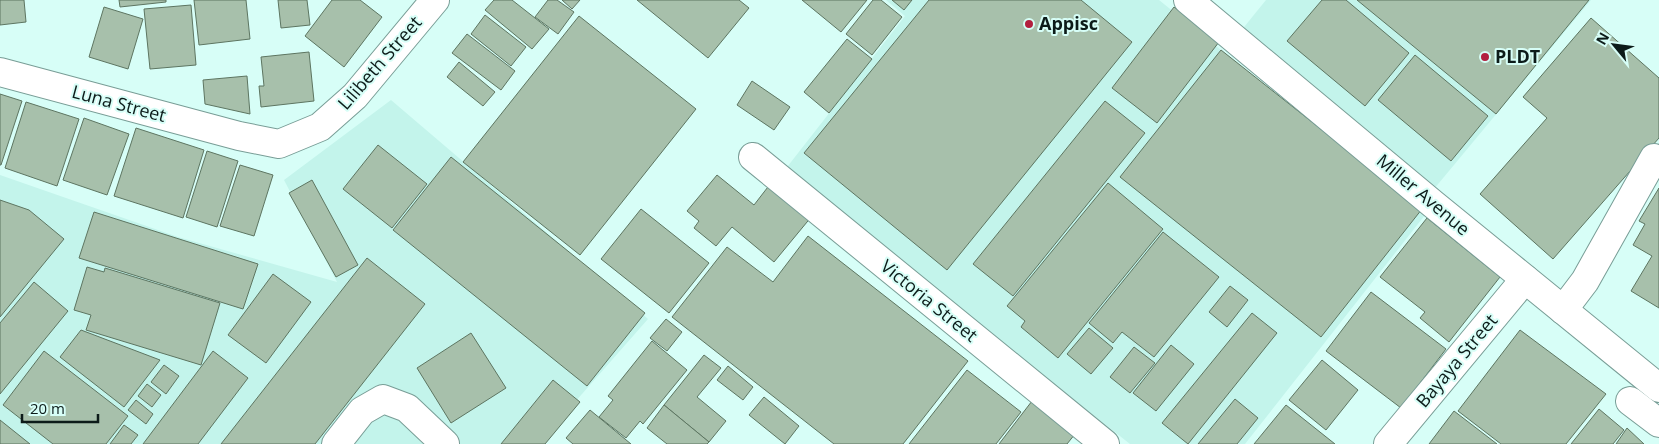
<svg xmlns="http://www.w3.org/2000/svg" width="1659" height="444" font-family="'Open Sans',sans-serif">
<rect width="100%" height="100%" fill="#d7fef7"/>
<g fill="#c3f4eb">
<path d="M886,0H1159L1425,215L1245,444H1130L784,171L905,16Z"/>
<path d="M1266,0H1591L1434,189L1236,37Z"/>
<path d="M391,100L648,319L538,444H0V175L178,237L337,282L284,180Z"/>
</g>
<g fill="#a7c0ab" stroke="#5d7561">
<path d="M0,0H24L26,22L0,25Z"/>
<path d="M119,0H166V2L120,7Z"/>
<path d="M194,0H246L250,39L199,45Z"/>
<path d="M278,0H307L310,25L281,28Z"/>
<path d="M332,0H360L382,17L344,67L305,36Z"/>
<path d="M494,0H512L549,29L532,49L485,10Z"/>
<path d="M548,0H557L574,12L558,34L535,17Z"/>
<path d="M562,0H580L572,9Z"/>
<path d="M637,0H739L749,8L708,58Z"/>
<path d="M802,0H867L841,32Z"/>
<path d="M873,0H881L902,17L872,55L846,34Z"/>
<path d="M892,0H912L904,10Z"/>
<path d="M929,0H1081L1132,42L947,270L804,153Z"/>
<path d="M1322,0H1346L1409,53L1365,106L1287,41Z"/>
<path d="M1357,0H1589L1496,114Z"/>
<path d="M191,5L196,65L150,69L144,9Z"/>
<path d="M104,7L143,19L128,69L89,57Z"/>
<path d="M1174,7L1219,42L1157,123L1112,88Z"/>
<path d="M485,15L526,47L511,66L471,34Z"/>
<path d="M579,16L696,109L580,255L463,162Z"/>
<path d="M1591,18L1659,78V138L1553,259L1480,194L1547,118L1523,97Z"/>
<path d="M467,34L515,71L501,90L452,53Z"/>
<path d="M847,39L872,59L829,113L804,92Z"/>
<path d="M1221,50L1422,209L1321,337L1120,177Z"/>
<path d="M309,52L314,101L261,107L259,86H264L261,57Z"/>
<path d="M1415,55L1488,116L1451,161L1378,100Z"/>
<path d="M459,62L495,92L483,106L447,77Z"/>
<path d="M247,76L250,114L205,104L203,80Z"/>
<path d="M752,81L790,107L774,130L737,105Z"/>
<path d="M0,94L22,101L1,165H0Z"/>
<path d="M1105,101L1145,133L1013,296L973,264Z"/>
<path d="M26,102L79,119L57,186L5,168Z"/>
<path d="M84,118L129,134L107,195L63,180Z"/>
<path d="M136,128L204,150L183,218L114,196Z"/>
<path d="M378,145L427,184L392,228L343,189Z"/>
<path d="M207,151L238,161L217,227L186,217Z"/>
<path d="M451,157L645,313L587,386L393,230Z"/>
<path d="M240,165L273,175L254,236L220,226Z"/>
<path d="M717,175L754,205L771,183L812,216L774,262L732,227L716,246L694,228L699,221L687,211Z"/>
<path d="M312,180L358,265L336,277L289,193Z"/>
<path d="M1108,183L1163,229L1058,358L1021,327L1025,321L1007,306Z"/>
<path d="M1659,188V308L1631,291L1652,256L1633,245L1645,224L1639,221Z"/>
<path d="M0,200L29,210L64,239L0,317Z"/>
<path d="M641,209L709,263L669,313L601,259Z"/>
<path d="M94,212L258,264L243,309L79,258Z"/>
<path d="M1427,218L1500,277L1449,342L1420,318L1425,312L1380,277Z"/>
<path d="M1163,232L1219,277L1154,357L1122,332L1113,343L1089,323Z"/>
<path d="M808,236L968,361L903,444H834L672,317L727,247L773,282Z"/>
<path d="M367,258L425,304L315,444H221Z"/>
<path d="M87,267L104,272L105,268L220,303L201,365L86,330L91,315L74,310Z"/>
<path d="M273,274L311,302L266,363L228,335Z"/>
<path d="M34,282L68,311L0,394V323Z"/>
<path d="M1230,286L1248,300L1227,327L1209,312Z"/>
<path d="M1371,292L1446,349L1401,408L1326,351Z"/>
<path d="M1252,313L1277,333L1188,444L1162,423Z"/>
<path d="M666,319L682,332L667,351L650,338Z"/>
<path d="M1089,328L1113,348L1091,374L1067,354Z"/>
<path d="M81,330L160,360L124,407L60,357Z"/>
<path d="M1520,330L1606,394L1566,444H1501L1458,411Z"/>
<path d="M471,333L506,388L451,423L417,368Z"/>
<path d="M652,341L687,370L643,424L640,421L626,438L599,417L613,400L608,396Z"/>
<path d="M1171,345L1194,364L1156,411L1133,393Z"/>
<path d="M1134,347L1155,363L1130,393L1110,377Z"/>
<path d="M44,351L128,416L106,444H53L3,405Z"/>
<path d="M213,351L248,378L198,444H143Z"/>
<path d="M704,355L721,368L697,397L726,421L709,442L664,405Z"/>
<path d="M1322,360L1358,390L1326,430L1289,400Z"/>
<path d="M164,365L179,376L166,394L151,382Z"/>
<path d="M728,366L753,387L743,400L717,380Z"/>
<path d="M967,370L1021,412L996,444H909Z"/>
<path d="M553,380L580,402L545,444H501Z"/>
<path d="M147,384L161,395L152,407L138,396Z"/>
<path d="M764,397L799,426L785,444L749,415Z"/>
<path d="M1235,399L1258,418L1237,444H1198Z"/>
<path d="M136,400L153,414L146,424L128,410Z"/>
<path d="M1032,401L1075,434L1067,444H999Z"/>
<path d="M664,405L709,442L707,444H667L647,428Z"/>
<path d="M1286,405L1335,444H1254Z"/>
<path d="M1599,409L1624,430L1613,444H1571Z"/>
<path d="M590,410L631,444H573L566,438Z"/>
<path d="M1454,411L1497,444H1429Z"/>
<path d="M0,420L30,444H0Z"/>
<path d="M124,425L138,435L131,444H110Z"/>
<path d="M1627,428L1644,444H1616Z"/>
</g>
<g fill="none" stroke-linecap="round" stroke-linejoin="round">
<defs>
<g id="minor">
<path d="M1188,0L1433,204L1659,388"/>
<path d="M0,72L239,136L279,144L320,127L355,96L435,0"/>
<path d="M753,157L1105,444"/>
<path d="M1563,310L1585,281L1654,158"/>
<path d="M1630,401L1659,423"/>
<path d="M336,444L362,411L383,399L407,408L445,444"/>
<path d="M1388,444L1525,279"/>
</g>
</defs>
<use href="#minor" stroke="#789d96" stroke-width="30"/>
<use href="#minor" stroke="#fff" stroke-width="28"/>
</g>
<g fill="#b21f3e" stroke="#d7fef7" stroke-width="2">
<circle cx="1029" cy="24" r="5"/>
<circle cx="1485" cy="57" r="5"/>
</g>
<g text-anchor="middle" stroke-width="4" stroke-linejoin="round" paint-order="stroke">
<g font-size="18" font-weight="bold" fill="#0c1b19" stroke="#d7fef7" text-anchor="start">
<text x="1039" y="30">Appisc</text>
<text x="1495" y="63">PLDT</text>
</g>
<g font-size="18" fill="#0c1b19" stroke="#d7fef7">
<text transform="translate(380 63) rotate(-49)" y="6">Lilibeth Street</text>
<text transform="translate(119 104) rotate(15)" y="6">Luna Street</text>
<text transform="translate(1423 195) rotate(40)" y="6">Miller Avenue</text>
<text transform="translate(929 301) rotate(39)" y="6">Victoria Street</text>
<text transform="translate(1457 361) rotate(-50)" y="6">Bayaya Street</text>
</g>
</g>
<g transform="translate(1614 45) rotate(299)" stroke="#d7fef7" stroke-width="4" paint-order="stroke">
<path d="M0-4L9 19L0 12L-9 19Z" fill="#0c1b19"/>
<text y="-8" font-size="14" font-weight="bold" text-anchor="middle" fill="#0c1b19">N</text>
</g>
<path d="M22 414v8h76v-8" fill="none" stroke="#0c1b19" stroke-width="2.5"/>
<text x="30" y="414" font-size="15" fill="#0c1b19" stroke="#d7fef7" stroke-width="4" paint-order="stroke">20 m</text>
</svg>
